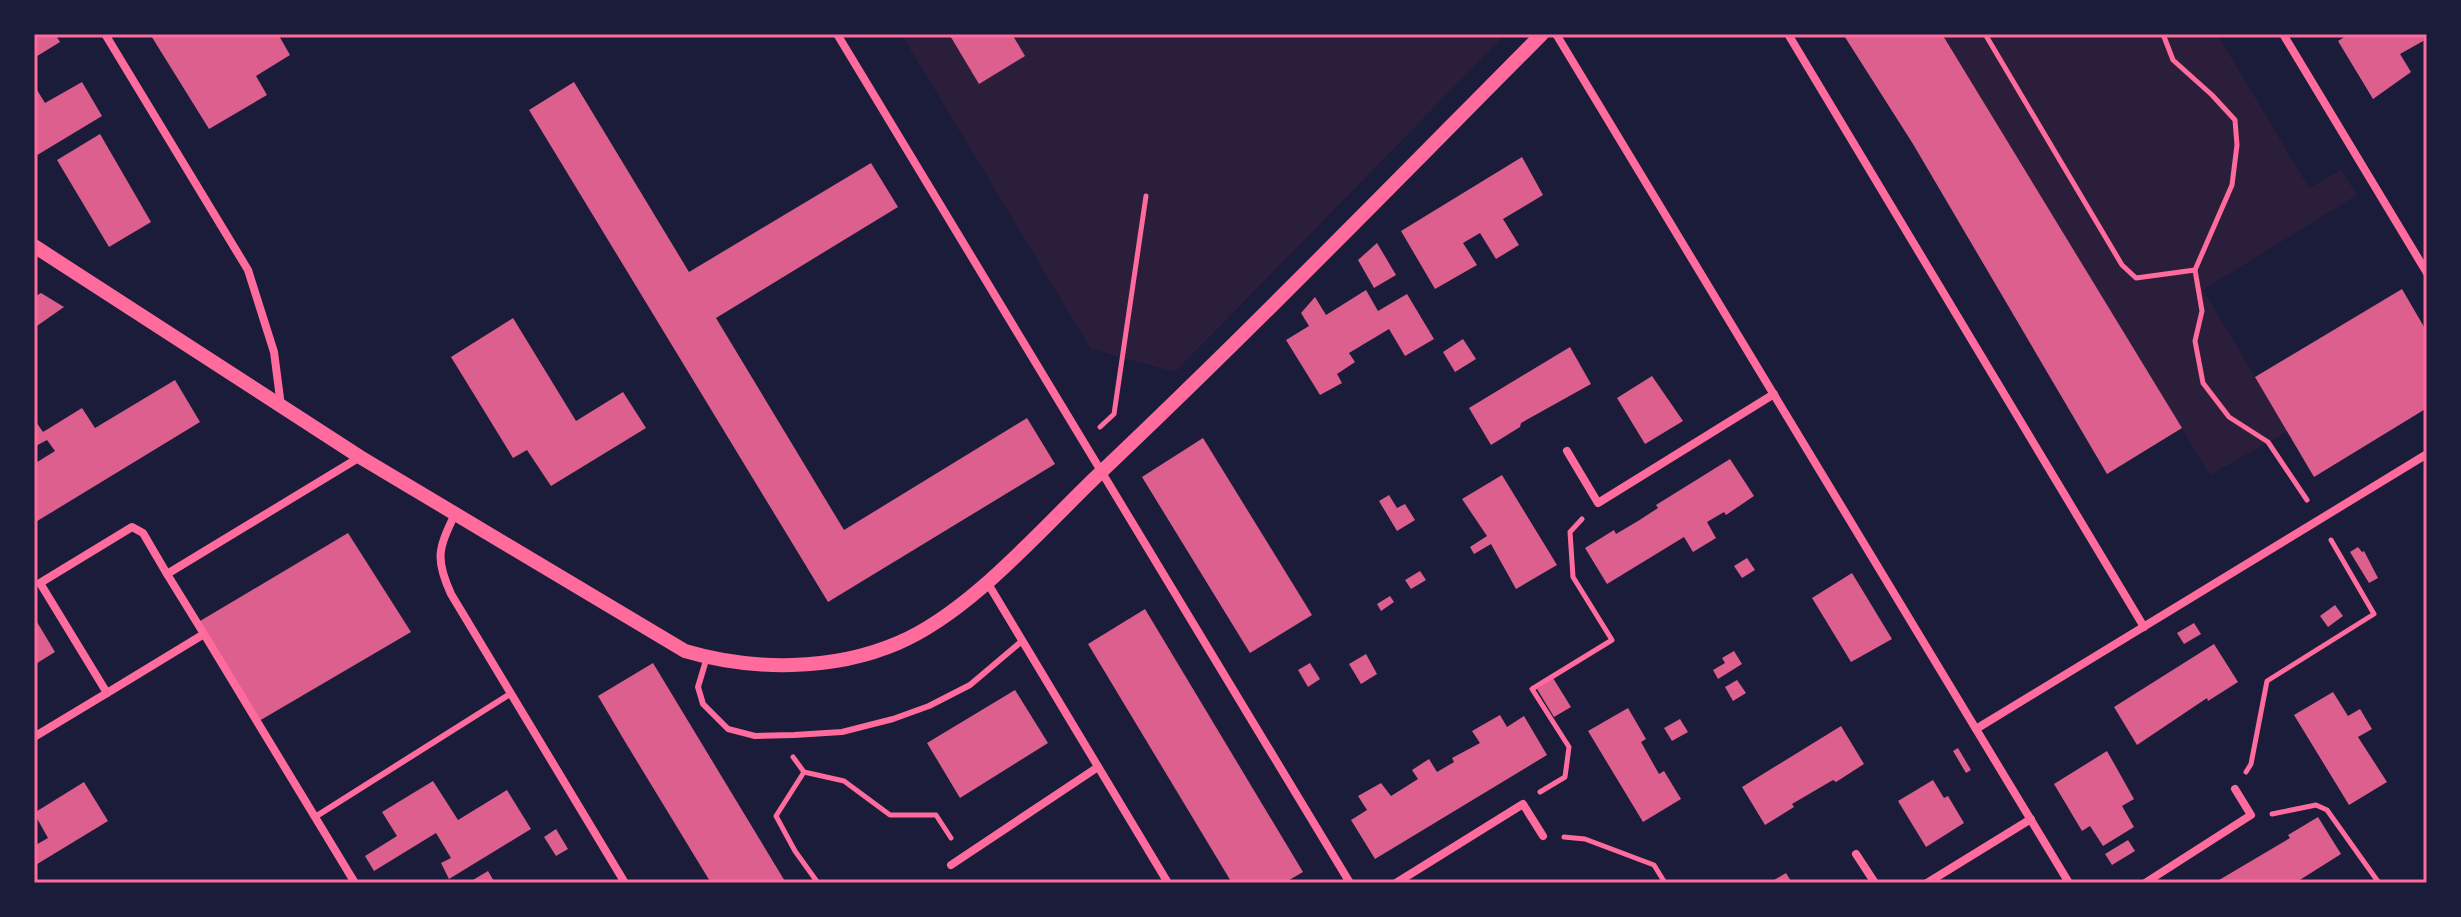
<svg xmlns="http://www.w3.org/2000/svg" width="2461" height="917" font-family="'Libre Baskerville',serif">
<rect width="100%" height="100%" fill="#1b1b3a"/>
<g fill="#2a1e3b">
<path d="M901,34H1506L1175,372L1091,349Z"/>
<path d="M1942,34H2217L2309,188L2341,170L2357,195L2203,290L2288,431L2210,475Z"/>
</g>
<g fill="#dd5f8e">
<path d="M34,34H55L60,42L34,58Z"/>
<path d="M150,34H278L290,55L256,76L267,95L209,129Z"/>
<path d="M949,34H1012L1025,56L979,84Z"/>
<path d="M1843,34H1942L2182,428L2107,474L1913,144Z"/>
<path d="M2349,34H2427L2423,36L2425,40L2400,54L2411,72L2373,99L2338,41Z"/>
<path d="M82,82L102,116L34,157L36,128L34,85L45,103Z"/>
<path d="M574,82L689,272L871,163L898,207L716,318L844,530L1027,418L1055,464L828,602L529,110Z"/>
<path d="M100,134L151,222L109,247L57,160Z"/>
<path d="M1522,157L1543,195L1503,219L1519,245L1496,259L1480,233L1463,243L1477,265L1435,289L1401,231Z"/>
<path d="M1377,243L1396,275L1374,288L1358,260Z"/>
<path d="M2402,289L2427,332V408L2314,477L2255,377Z"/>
<path d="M1366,290L1378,311L1407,294L1434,339L1405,356L1389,329L1349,353L1355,362L1337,374L1342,383L1320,395L1286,340L1309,326L1301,313L1315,297L1326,315Z"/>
<path d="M41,293L64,307L34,328V297Z"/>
<path d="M513,318L576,421L623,392L646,428L551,486L527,450L513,458L451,357Z"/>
<path d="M1463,339L1476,359L1455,372L1443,352Z"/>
<path d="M1570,347L1591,384L1521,423L1520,427L1491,445L1469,408Z"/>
<path d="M1652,376L1683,421L1645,444L1617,398Z"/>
<path d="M175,380L200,422L34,523V464L55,451L47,440L34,447V419L43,432L82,408L95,428Z"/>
<path d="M1203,438L1312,615L1250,653L1142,477Z"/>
<path d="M1730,459L1754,496L1726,515L1724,512L1707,522L1716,538L1693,552L1684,537L1607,584L1585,548L1614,530L1616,534L1638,521L1658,508L1656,505Z"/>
<path d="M1502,475L1557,565L1516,589L1491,544L1474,554L1470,547L1487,536L1462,499Z"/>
<path d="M1389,495L1397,508L1405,504L1415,520L1397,531L1379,501Z"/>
<path d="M348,533L411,632L259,721L200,621Z"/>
<path d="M2358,547L2362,552L2364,551L2378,578L2369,583L2350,552Z"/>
<path d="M1747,558L1755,570L1742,578L1734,566Z"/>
<path d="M1420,571L1426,580L1411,589L1405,580Z"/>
<path d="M1852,573L1892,639L1851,662L1812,598Z"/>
<path d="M1390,596L1394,602L1381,611L1377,604Z"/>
<path d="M2335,605L2343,616L2328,627L2320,616Z"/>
<path d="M1145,609L1303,872L1284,883H1232L1088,644Z"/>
<path d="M34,617L55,652L34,665Z"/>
<path d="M2194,623L2201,634L2184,644L2177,633Z"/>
<path d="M2214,644L2238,682L2208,701L2207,698L2137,745L2114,707Z"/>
<path d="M1734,651L1742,664L1718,679L1713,670L1725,663L1722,658Z"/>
<path d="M1366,654L1377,674L1361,684L1349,664Z"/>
<path d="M653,663L786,883H711L624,740L598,696Z"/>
<path d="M1310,663L1320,679L1308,687L1298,670Z"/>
<path d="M1553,678L1571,707L1554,717L1537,689Z"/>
<path d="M1737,680L1746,693L1733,701L1725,687Z"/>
<path d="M1015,690L1048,743L960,798L927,743Z"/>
<path d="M2333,692L2348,716L2360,709L2372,729L2358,737L2387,782L2349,805L2294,715Z"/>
<path d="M1628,708L1646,739L1641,742L1659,774L1664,771L1681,799L1643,822L1588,731Z"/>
<path d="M1500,715L1507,727L1524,716L1547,755L1375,859L1351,820L1367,810L1358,796L1381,783L1391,796L1418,779L1412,770L1429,759L1437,772L1454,762L1452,758L1480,743L1472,731Z"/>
<path d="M1680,719L1688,732L1672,741L1664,728Z"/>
<path d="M1841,726L1864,764L1836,782L1833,780L1792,804L1794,807L1765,825L1742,787Z"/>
<path d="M1958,748L1971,770L1966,773L1953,751Z"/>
<path d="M2107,751L2134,799L2122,806L2134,827L2103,846L2090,826L2082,831L2054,784Z"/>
<path d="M1933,780L1944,798L1948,796L1964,823L1926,847L1898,801Z"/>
<path d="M433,781L458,820L507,790L531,829L449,879L441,863L451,858L436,833L374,871L365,856L397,836L382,812Z"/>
<path d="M84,782L108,821L34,866V846L48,838L34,813Z"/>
<path d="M2318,817L2341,854L2295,883H2214L2290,838L2288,835Z"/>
<path d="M556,829L568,849L556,856L544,837Z"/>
<path d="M2128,840L2135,851L2112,865L2105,854Z"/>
<path d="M488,871L495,883H468Z"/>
<path d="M1786,873L1792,883H1769Z"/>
</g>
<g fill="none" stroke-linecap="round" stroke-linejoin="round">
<g stroke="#ff6b9d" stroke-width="5">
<path d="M1985,34L2122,265L2136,278L2195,270"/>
<path d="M2163,34L2173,60L2212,95L2235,120L2237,145L2232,185L2195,270L2202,311L2195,341L2203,383L2229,417L2268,442L2307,500"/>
<path d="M1100,427L1114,414L1146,196"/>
<path d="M793,757L804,772L844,781L890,815H936L951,838"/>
<path d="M804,772L776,816L795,851L818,883"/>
<path d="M2246,772L2251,764L2267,681L2374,614L2331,540"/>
<path d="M1540,792L1565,777L1569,747L1532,689L1612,640L1573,577L1570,532L1582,519"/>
<path d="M2272,814L2316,805L2327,810L2379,883"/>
<path d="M1564,837L1585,839L1654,865L1665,883"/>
</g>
<g stroke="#ff6b9d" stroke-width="6">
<path d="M707,657L698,687L703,704L728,729L755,736L794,735L842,732L893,719L929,706L970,685L1022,641"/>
<path d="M315,817L510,694"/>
</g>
<g stroke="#ff6b9d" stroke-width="8">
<path d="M105,34L248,270L274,352L281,406"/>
<path d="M837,34L1350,883"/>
<path d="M1556,34L2069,883"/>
<path d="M1788,34L2144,627"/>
<path d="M2283,34L2427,273"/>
<path d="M1567,451L1598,503L1774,394"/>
<path d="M455,514C438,549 435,559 451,594L625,883"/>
<path d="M987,582L1168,883"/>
<path d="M204,634L355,883"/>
<path d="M107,693L204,634L167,574"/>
<path d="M1976,729L2427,454"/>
<path d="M34,737L107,693L40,583L132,527L143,533L167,574L360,457"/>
<path d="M1856,854L1875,883"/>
<path d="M951,865L1098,767"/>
<path d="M1396,883L1523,804L1543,836"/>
<path d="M1927,883L2031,819"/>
<path d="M2145,883L2251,815L2235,789"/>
</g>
<path stroke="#ff6b9d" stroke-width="14" d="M34,246L360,457L685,651C752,671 833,671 898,643C971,612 1042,528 1100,473C1251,330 1396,181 1542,34"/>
</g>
<rect width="2461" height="917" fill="none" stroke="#1b1b3a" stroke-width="72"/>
<rect x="36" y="36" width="2389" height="845" fill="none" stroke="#ff6b9d" stroke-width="3"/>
</svg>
